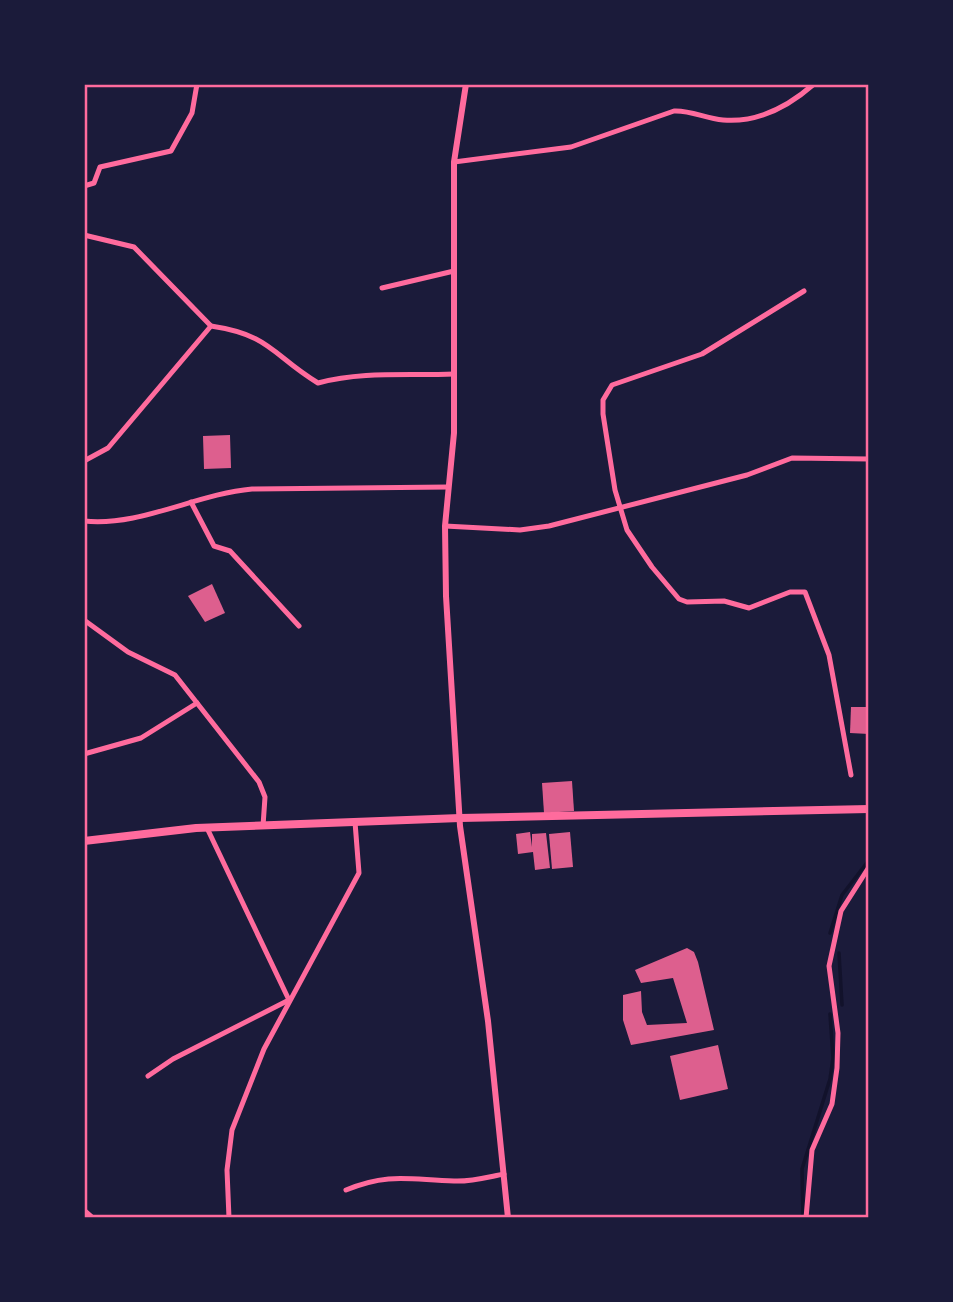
<svg xmlns="http://www.w3.org/2000/svg" width="953" height="1302" font-family="'DejaVu Sans',sans-serif">
<rect width="100%" height="100%" fill="#1b1b3a"/>
<g fill="none" stroke-linecap="round" stroke-linejoin="round">
<g stroke="#12122b" stroke-width="3.5">
<path d="M830,933L842,895L869,860"/>
<path d="M839,953L842,1005"/>
<path d="M803,1218L802,1169L830,1079L833,1058L830,1014"/>
</g>
</g>
<g fill="#dd5f8e">
<path d="M230,435L231,468L204,469L203,436Z"/>
<path d="M212,584L225,613L205,622L188,596Z"/>
<path d="M851,707H869V734L850,733Z"/>
<path d="M572,781L574,811L544,813L542,783Z"/>
<path d="M530,832L532,847V834L546,833L550,868L535,870L533,852L518,854L516,834Z"/>
<path d="M570,832L573,867L552,869L549,834Z"/>
<path d="M687,948L694,952L698,962L714,1030L631,1045L623,1020V995L641,991L642,1012L647,1025L687,1023L673,978L641,983L635,970Z"/>
<path d="M718,1045L728,1089L680,1100L670,1056Z"/>
</g>
<g fill="none" stroke-linecap="round" stroke-linejoin="round">
<g stroke="#ff6b9d" stroke-width="5">
<path d="M454,162L571,147L674,111C691,110 706,119 723,120C758,123 789,106 814,84"/>
<path d="M84,186L94,183L100,167L171,151L192,113L197,84"/>
<path d="M84,235L134,247L211,326"/>
<path d="M382,288L454,271"/>
<path d="M804,291L702,354L612,385L603,400V414L615,490L627,530L652,567L679,599L687,602L724,601L749,608L790,592H805L829,655L851,775"/>
<path d="M84,461L108,448L211,326C271,335 272,355 318,383C364,371 407,376 454,374"/>
<path d="M191,502L214,546L230,551L299,626"/>
<path d="M84,521C140,527 196,494 252,489L448,487"/>
<path d="M445,526L520,530L549,526L747,475L792,458L869,459"/>
<path d="M84,620L128,652L175,675L259,782L265,797L263,826"/>
<path d="M84,754L141,738L197,703"/>
<path d="M148,1076L173,1059L289,1000L207,828"/>
<path d="M346,1190C389,1172 411,1180 454,1181C470,1182 488,1177 504,1174"/>
<path d="M84,1210L93,1218"/>
<path d="M229,1218L227,1170L232,1130L264,1049L359,873L355,822"/>
<path d="M806,1218L812,1150L832,1104L837,1068L838,1033L829,966L841,911L869,867"/>
</g>
<path stroke="#ff6b9d" stroke-width="6" d="M466,84L454,162V433L445,526L446,596L460,826L488,1021L508,1218"/>
<path stroke="#ff6b9d" stroke-width="8" d="M84,841L196,828L460,818L869,809"/>
</g>
<rect width="953" height="1302" fill="none" stroke="#1b1b3a" stroke-width="172"/>
<rect x="86" y="86" width="781" height="1130" fill="none" stroke="#ff6b9d" stroke-width="2.5"/>
</svg>
